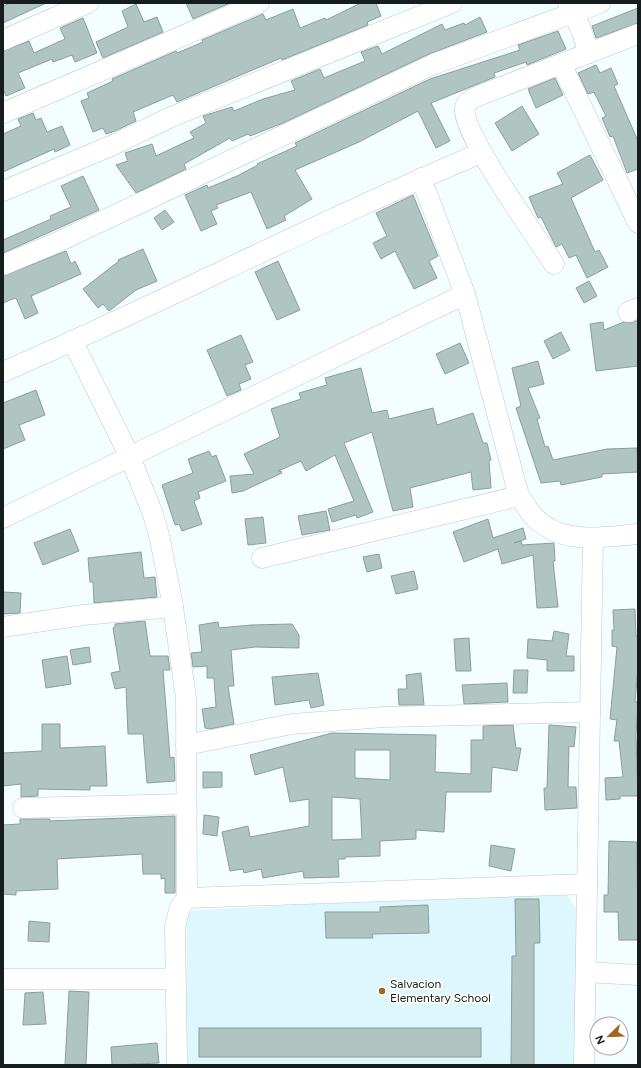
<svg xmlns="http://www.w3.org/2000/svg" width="641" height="1068" font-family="Figtree,sans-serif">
<rect width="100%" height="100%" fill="#f4fdff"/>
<path fill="#def7fd" d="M566,893L581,917L576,1065H185L187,911L345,902Z"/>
<g fill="#b0c5c2" stroke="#8a9f9c" fill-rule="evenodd">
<path d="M10,3H46L3,23V6Z"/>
<path d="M186,3H230L193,19Z"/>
<path d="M361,3H376L381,16L367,22L368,25L282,60L281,58L177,102L173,95L133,112L136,121L115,131L106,134L103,128L93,132L81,101L89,98L87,93L113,81L112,79L176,51L177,53L203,42L202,40L263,14L266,20L293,9L300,28L325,18L326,20Z"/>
<path d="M136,4L144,22L157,17L163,32L103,58L96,42L128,27L122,11Z"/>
<path d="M638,8V23L596,38L592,26Z"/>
<path d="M480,17L487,32L429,54L283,123L250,136L248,134L232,141L230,138L184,164L186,169L136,193L116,165L128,161L125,153L152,144L156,156L194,138L190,132L206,123L203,116L232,107L234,111L263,99L295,90L291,81L320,69L324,78L365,61L361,52L378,46L382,54L442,24L445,30L464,23L465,25Z"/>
<path d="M83,18L97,53L75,62L72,55L53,62L52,59L18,73L25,88L6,96L3,89V51L29,41L34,53L65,39L60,28Z"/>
<path d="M558,31L566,49L527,65L526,62L494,73L495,77L431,103L450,141L436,148L418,111L359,142L295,170L312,199L284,216L286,220L267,229L251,192L216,205L218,208L211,211L217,224L201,231L185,195L207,185L208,188L237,176L258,165L257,164L297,146L295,143L430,79L520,50L518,45Z"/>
<path d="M596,65L600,73L611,68L618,84L614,86L638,141V169L627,173L613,136L610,137L602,118L606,116L594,92L588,94L578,73Z"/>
<path d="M555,78L563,95L536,108L528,89Z"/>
<path d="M522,106L539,134L512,151L495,123Z"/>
<path d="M33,113L36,120L41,118L47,132L62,126L70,145L55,152L54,149L3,172V134L21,126L18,119Z"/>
<path d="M590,155L603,180L571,198L595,252L599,250L608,267L587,278L576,255L569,258L562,244L556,247L541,217L538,218L529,197L563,184L557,173Z"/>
<path d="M83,176L99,210L3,253V240L51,219L50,216L71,207L61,186Z"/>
<path d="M413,195L438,256L429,261L437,278L414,289L395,251L381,259L373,243L387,236L376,213Z"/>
<path d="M165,210L174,222L162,230L154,218Z"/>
<path d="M143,249L157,281L136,290L109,311L103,304L98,308L83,289L119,261L118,260Z"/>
<path d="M66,251L71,264L75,261L81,274L31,296L38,313L25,319L17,300L15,298L3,303V276Z"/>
<path d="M278,261L300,310L277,320L255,272Z"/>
<path d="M589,281L597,296L584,303L576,288Z"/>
<path d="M638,320V366L596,371L590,324L603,322L604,330L624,322L632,323Z"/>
<path d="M561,332L570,350L553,359L544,341Z"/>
<path d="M241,335L253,362L245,365L251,379L239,384L241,390L227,396L207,350Z"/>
<path d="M460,343L469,363L445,374L436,354Z"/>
<path d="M538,361L544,384L528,388L540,418L537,419L545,447L548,446L553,460L607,449L637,448L638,472L602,474V477L561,485L560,481L541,483L516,408L521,406L512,368Z"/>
<path d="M361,368L372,413L387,410L389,419L433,408L437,425L473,413L483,443H487L491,460L489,461L491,488L473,490L471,472L410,488L413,507L393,511L372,432L344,443L373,512L357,518L356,515L332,522L328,509L354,501L335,455L306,471L301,461L278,471H281L282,473L243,491L232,493L230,476L254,474L244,454L280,437L271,409L301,399L299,393L327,385L325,378Z"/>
<path d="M36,390L45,415L19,425L25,440L3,449V403Z"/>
<path d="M209,451L212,457L216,455L226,481L198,492L200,498L194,501L202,524L182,531L179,524L175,525L162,485L193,473L188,459Z"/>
<path d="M326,511L330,530L302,535L298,516Z"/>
<path d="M263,517L266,543L248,545L245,519Z"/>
<path d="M488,519L493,538L523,528L526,539L514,543L521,541L522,545L554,543L555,561H553L558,607L537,608L533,555L502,564L498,549L464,562L453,532Z"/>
<path d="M70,529L79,551L43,565L34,543Z"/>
<path d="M141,552L144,578L155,577L157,597L94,603L93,582H90L88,558Z"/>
<path d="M379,554L382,568L367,572L363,557Z"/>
<path d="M414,571L418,589L396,594L391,576Z"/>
<path d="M3,592L21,593L20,613L3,614Z"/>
<path d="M635,609L636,636H638V668L635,702H638L636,735L638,796H620V799L606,800L605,778L623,777L619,741H614L617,720L610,719L617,647L612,646V630H614L613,610Z"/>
<path d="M145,621L150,656H168L170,670H163L170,758L174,757L175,781L147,783L143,734H128L126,687L115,689L111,673L120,671L113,628L115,627V624Z"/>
<path d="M218,622L219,628L251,625L292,624L299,635V648L255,647L231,650L234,686H228L234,724L210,729L205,728L202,709L216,707L214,678H207V666L193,667L191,653L202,652L199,625Z"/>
<path d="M554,631L569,634L566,656H574V671H547V660L527,658L528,639L552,641Z"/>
<path d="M469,638L471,671H456L454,639Z"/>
<path d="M89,647L91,662L73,665L70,650Z"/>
<path d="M67,656L71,684L46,688L42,660Z"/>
<path d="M514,670H528L527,693H513Z"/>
<path d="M318,673L324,705L311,708L309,700L275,705L272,677Z"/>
<path d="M421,673L424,705H399L398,689H407L406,675Z"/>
<path d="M507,683L508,702L464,704L462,685Z"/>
<path d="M42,724H60V748L105,746L107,786H90V790L38,789V796L21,797V784L3,786V753L42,751Z"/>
<path d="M513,725L516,748H521L517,771L492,767L491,792H446L444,832L416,830V839L380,841V856L345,857V859H338L339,877L304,878L303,871L263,878L261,869L244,873L243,869L230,871L222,832L248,826L250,837L309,826V799L290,802L283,767L255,775L250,755L332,733L436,735L435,772L471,774V740H483V726ZM355,750H390V780L355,778ZM332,797L360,799L362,839L332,840Z"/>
<path d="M549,725L576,727L574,747L569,746L568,787H576L577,808L545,810L544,788H547Z"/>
<path d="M203,772H222V787L203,788Z"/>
<path d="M204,815L219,817L217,836L203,834Z"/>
<path d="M175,816V893H165V878L161,879V874H143L142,854L57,859L58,889L16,891V895L3,894V825L20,824V819H50V821Z"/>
<path d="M609,841L637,842L638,940H619L618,912H604V895H608Z"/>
<path d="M491,845L515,849L511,871L489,866Z"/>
<path d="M515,899H539L540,943H534V1065H511L512,956H516Z"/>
<path d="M428,905L429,933L372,934L373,938H326L325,912H380V907Z"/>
<path d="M29,921L50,923L49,942L28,941Z"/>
<path d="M69,991L89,992L86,1065H65Z"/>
<path d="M43,992L46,1024L23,1025L25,993Z"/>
<rect x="199" y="1028" width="282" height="29"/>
<path d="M157,1043L159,1063L112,1065L111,1047Z"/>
</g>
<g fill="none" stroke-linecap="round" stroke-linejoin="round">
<defs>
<g id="minor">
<path d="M568,3L580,27L589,53"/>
<path d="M3,40L88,3"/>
<path d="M561,64L638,223"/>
<path d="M3,113L259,3"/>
<path d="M421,178L465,294L519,496C524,502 528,510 533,516C562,546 601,537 638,534"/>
<path d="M3,191L113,145L171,117L452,3"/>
<path d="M554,264C538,239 460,131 465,108C466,101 472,99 478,96L638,34"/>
<path d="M3,265L58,242L434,64L600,3"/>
<path d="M628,312L638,308"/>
<path d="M73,342L130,457L153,514L160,539L173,607L186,698L187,898L180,907L175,927L177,1065"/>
<path d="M3,372C164,302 319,221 481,153"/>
<path d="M3,518L465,294"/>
<path d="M262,558L519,496"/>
<path d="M3,627L83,615L173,607"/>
<path d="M186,745L292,724L384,717L590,712"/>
<path d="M23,808L186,804"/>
<path d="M187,898L587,884"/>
<path d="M586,972L638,975"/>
<path d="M3,979H175"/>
<path d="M584,1065L593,538"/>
</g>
</defs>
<use href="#minor" stroke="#b8cdd2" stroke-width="21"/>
<use href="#minor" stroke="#fff" stroke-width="20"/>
</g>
<circle fill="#9e6722" stroke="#fff" stroke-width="1.5" cx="382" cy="991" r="4"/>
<g text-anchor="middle" stroke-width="3.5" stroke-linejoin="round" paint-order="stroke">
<g font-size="12" fill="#151d1f" stroke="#fff" text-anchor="start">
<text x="390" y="988">Salvacion<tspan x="390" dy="14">Elementary School</tspan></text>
</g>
</g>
<rect width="641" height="1068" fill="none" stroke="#151d1f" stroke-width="8"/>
<g transform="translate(609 1036) rotate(247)"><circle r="19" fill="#ffffff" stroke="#a1a5a5"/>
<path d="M0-3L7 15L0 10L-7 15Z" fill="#9e6722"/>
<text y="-6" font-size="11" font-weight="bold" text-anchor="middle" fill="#151d1f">N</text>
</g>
</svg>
